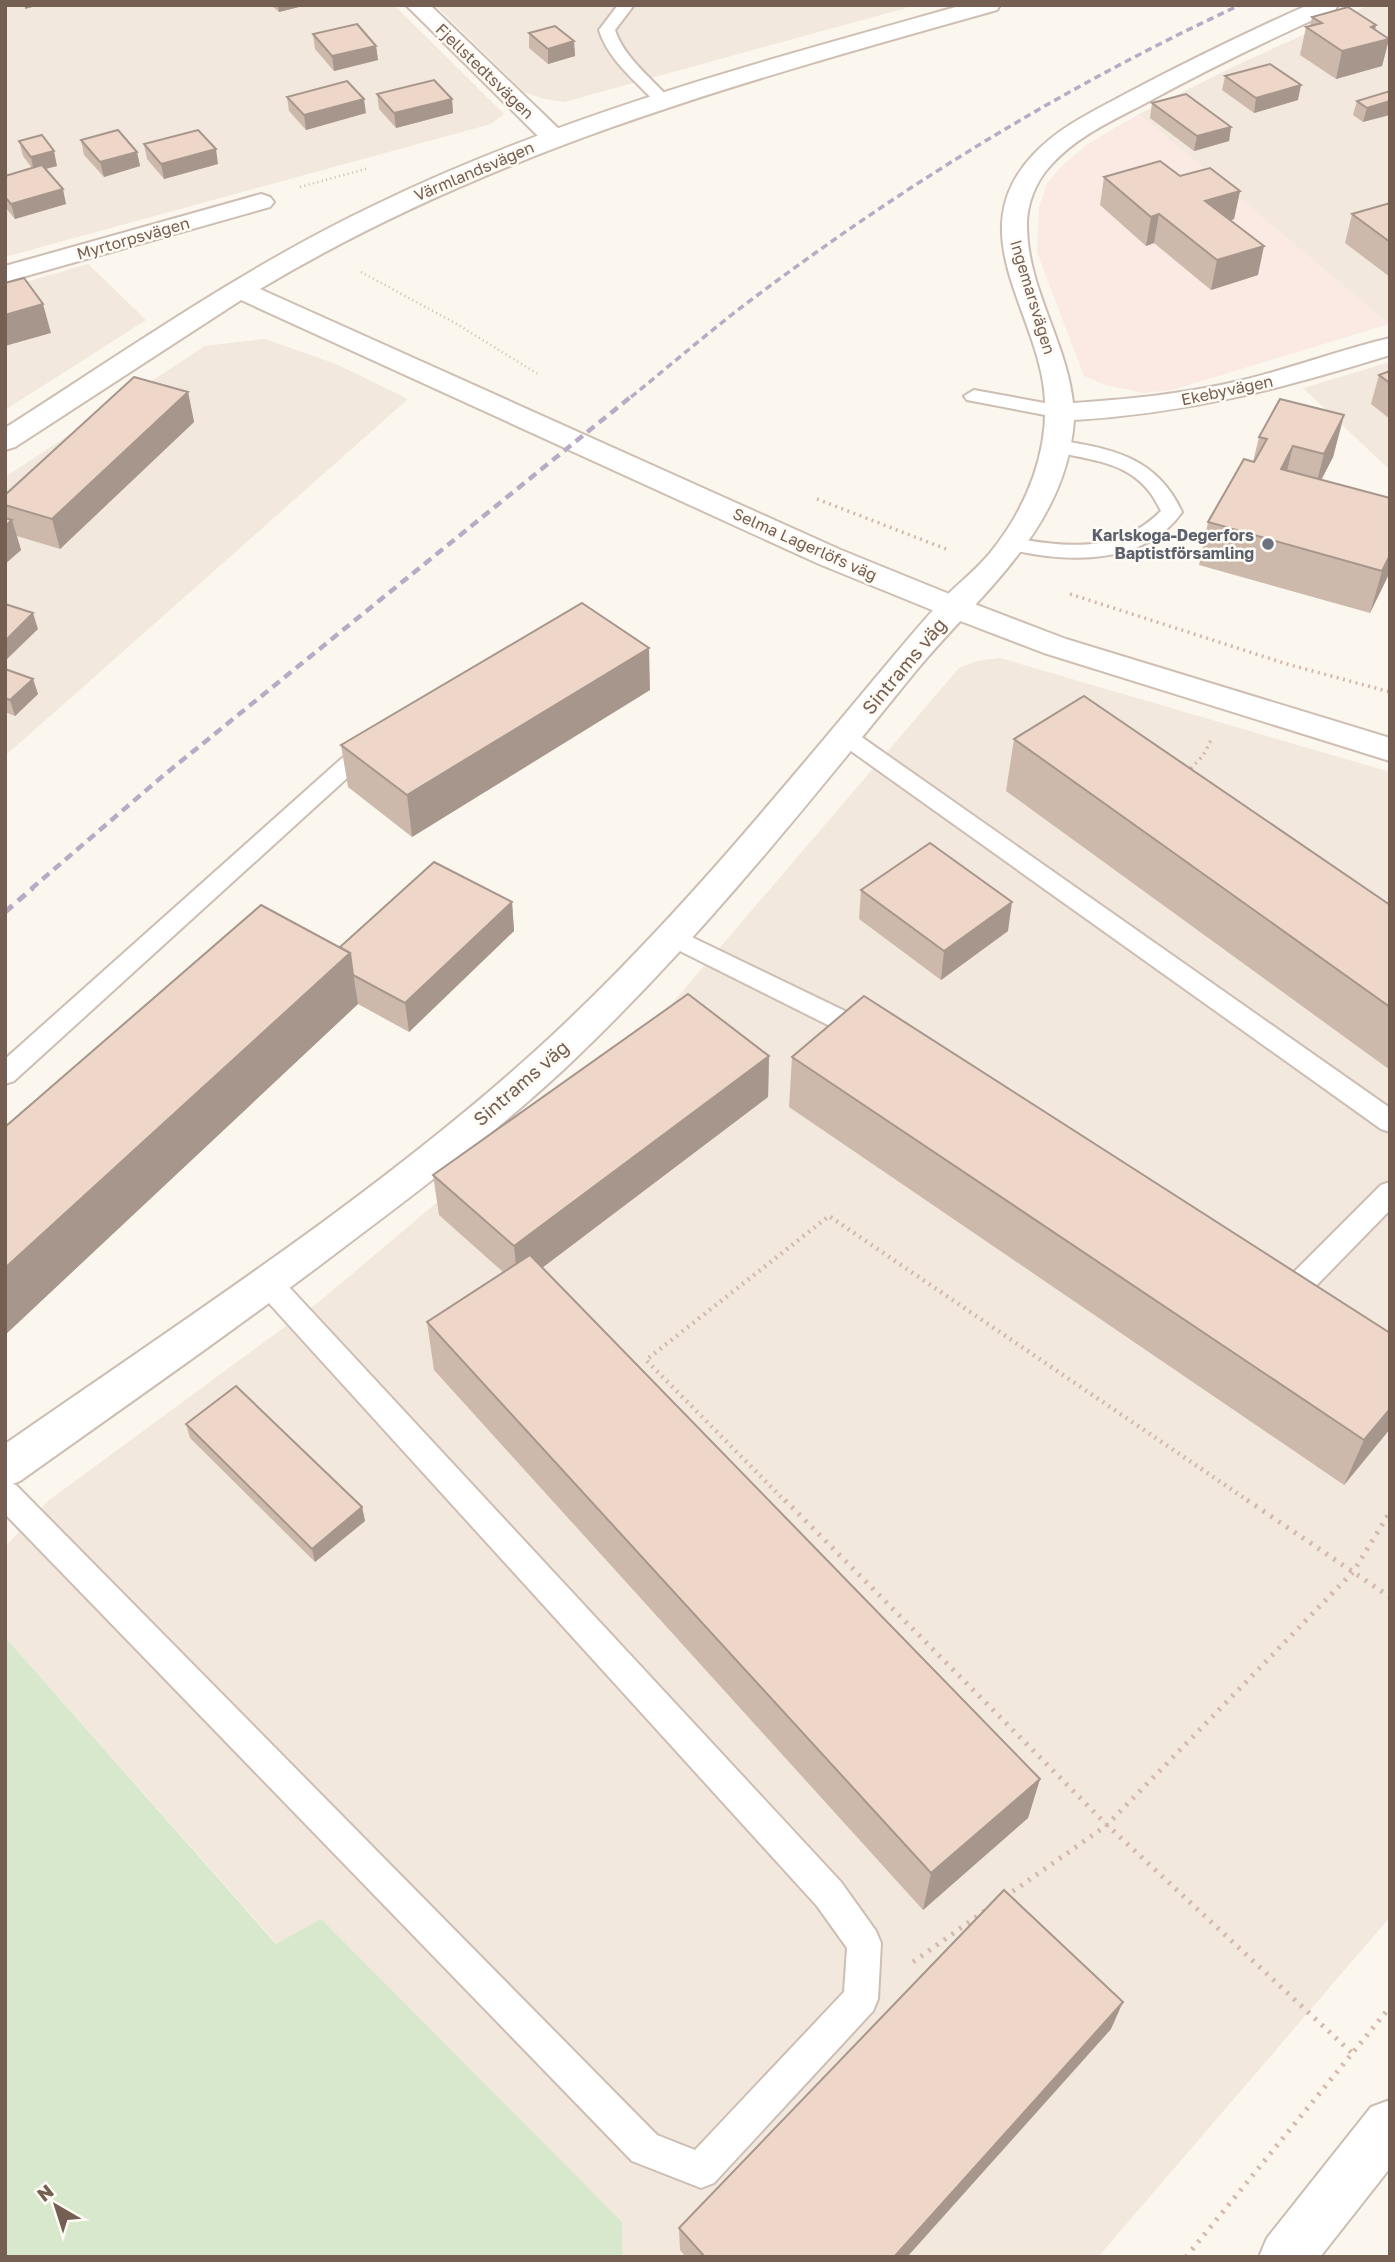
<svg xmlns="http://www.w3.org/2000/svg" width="1395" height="2262" font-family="'Golos Text',sans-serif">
<rect width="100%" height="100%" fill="#fbf6ee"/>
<g fill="#f2e8dd">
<path d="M5,5H394L504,114L491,124L5,257Z"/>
<path d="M435,5H917L564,102L544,99L524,92Z"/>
<path d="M1369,5H1390L1389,324L1139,114L1235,66Z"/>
<path d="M88,264L146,320L5,410V288Z"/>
<path d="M265,339L336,364L408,399L5,756V477L205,346Z"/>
<path d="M1390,362V470L1303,388Z"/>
<path d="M1000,658L1390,772V1917L1098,2257H623L622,2222L277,1944L5,1637V1547L48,1501L320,1301L670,1006L959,668L977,661Z"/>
</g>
<path fill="#faeae3" d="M1139,114L1389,324L1172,390L1143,393L1106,385L1084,376L1037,252L1039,208L1047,183L1062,166L1086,145Z"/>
<path fill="#d8e8cd" d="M5,1637L276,1944L321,1919L622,2222L623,2257H5Z"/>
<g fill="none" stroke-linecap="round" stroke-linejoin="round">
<defs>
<g id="lane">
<path d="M618,5H634L615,30C624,57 649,76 668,97L670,100L668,103H656C636,81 608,60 599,30Z"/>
<path d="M974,390L1061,406L1071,412L1061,418L967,400L964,396Z"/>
<path d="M1055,440C1111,448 1157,457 1182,512C1144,567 1062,563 1005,548L1002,544L1005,540L1012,538C1068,547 1118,554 1161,511C1138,460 1095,462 1048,450L1045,446L1048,442Z"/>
<path d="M845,729L853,731L1390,1108V1132L1381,1129L837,741L834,736L837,731Z"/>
<path d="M372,739L380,742L383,747L357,769L14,1081L5,1084V1059L341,759L364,742Z"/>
<path d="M673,928L878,1027L882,1034L878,1041L869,1043L860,1041L664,943L661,937L664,931Z"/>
<path d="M1390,1182V1210L1311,1291C1296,1296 1277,1297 1262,1292L1258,1284L1262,1276L1294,1272L1381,1185Z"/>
<path d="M267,1271L277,1274L841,1882L876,1931L881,1943L878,1999L873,2011L714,2183L701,2188L632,2161L5,1514V1481L16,1485L657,2135L695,2150L844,1992L847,1948L817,1906L257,1290L253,1282L257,1274Z"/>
</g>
<g id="street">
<path d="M406,5H430L562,132L565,137L562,142L553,144L544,142Z"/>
<path d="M1308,5H1338L1335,10C1270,39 1206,70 1144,104C1111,121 1076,137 1051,165C1035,182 1026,206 1027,228C1028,289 1067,343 1073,403C1129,399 1185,394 1239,381C1290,369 1339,350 1390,338V355C1280,389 1189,413 1074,420C1066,530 980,593 915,672C803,810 691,950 561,1072C498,1130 429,1183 360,1235C249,1320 134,1400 20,1481L5,1487V1444C183,1320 372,1198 533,1053C667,932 781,790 897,652C913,633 929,614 945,597C960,582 977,569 990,553C1027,508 1051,448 1044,389C1034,307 961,230 1034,154C1060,126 1096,110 1129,92C1188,61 1247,32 1308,5Z"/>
<path d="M261,194L270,197L274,202L270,207L5,282V266Z"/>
<path d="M1390,2100V2168L1320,2257H1259L1267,2238L1371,2107Z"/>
</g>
<path id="secondary" d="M963,5H1000L997,10C738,83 493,150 260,289L841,550L964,600L1066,639L1390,738V761L1044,653L942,614L819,564L241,300L15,447L5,450V428C127,350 246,266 377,204C563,114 764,61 963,5Z"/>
</defs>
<use href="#lane" stroke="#cdbeb4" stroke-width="4"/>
<use href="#street" stroke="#cdbeb4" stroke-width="4"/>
<use href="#secondary" stroke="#cfbfb2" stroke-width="4"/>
<g stroke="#d3baaa" stroke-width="2.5" stroke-dasharray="1 3.5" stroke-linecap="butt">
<path d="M300,187L369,168"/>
<path d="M361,272L455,323L538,374"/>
</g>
<g stroke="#d3baaa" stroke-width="3.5" stroke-dasharray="2 4.5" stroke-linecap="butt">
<path d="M817,499L946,549"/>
<path d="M1070,594L1287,664L1390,692"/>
<path d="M1186,773L1203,756L1212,738"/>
</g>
<path stroke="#d3baaa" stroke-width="4.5" stroke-dasharray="2 5" stroke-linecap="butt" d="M786,1502L646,1360L829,1216L1250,1502"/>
<g stroke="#d3baaa" stroke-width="5" stroke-dasharray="2.5 7" stroke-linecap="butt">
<path d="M785,1500L1107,1825L1352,2053"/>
<path d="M1247,1500L1390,1597"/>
<path d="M1005,1897L1107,1825L1353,1572L1390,1512"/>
<path d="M913,1962L986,1910"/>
<path d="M1186,2257L1390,2007"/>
</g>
<use href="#lane" fill="#fff" fill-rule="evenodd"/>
<use href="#street" fill="#fff" fill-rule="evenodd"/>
<use href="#secondary" fill="#fff" fill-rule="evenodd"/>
<path stroke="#b9abc5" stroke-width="3.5" stroke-dasharray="7 4.5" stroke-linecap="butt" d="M631,397C672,364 712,329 755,297C907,183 1068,85 1240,5"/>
<path stroke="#b9abc5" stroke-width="4.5" stroke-dasharray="9 6" stroke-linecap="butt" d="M31,889L164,775L633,395"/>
<path stroke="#b9abc5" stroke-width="5" stroke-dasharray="10 7" stroke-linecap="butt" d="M5,912L33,888"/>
</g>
<g fill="#cdb9ac">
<path d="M271,5H307L279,12Z"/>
<path d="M681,5H722L681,6Z"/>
<path d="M1312,17L1376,25L1375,30L1389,39L1382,66L1336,79L1300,55L1306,27L1310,26Z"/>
<path d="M529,33L574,41L575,56L548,64L529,48Z"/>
<path d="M313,34L376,46L378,60L334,71L315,49Z"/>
<path d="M1225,76L1298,100L1254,113L1222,90Z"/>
<path d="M1390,91L1363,122L1353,115L1357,101Z"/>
<path d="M377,94L452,99L453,113L396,128L379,109Z"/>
<path d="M287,97L366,113L306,130L289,111Z"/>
<path d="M1152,103L1231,127L1229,141L1194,151L1150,118Z"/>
<path d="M81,140L137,152L140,166L104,177L84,155Z"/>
<path d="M19,141L57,166L45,169L66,204L15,219L5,207V176L32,168L23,156Z"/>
<path d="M144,144L218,164L164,179L147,159Z"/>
<path d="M1180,176L1240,191L1234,219L1230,221L1258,275L1211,290L1154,243L1146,246L1100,205L1104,177Z"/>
<path d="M1390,203V277L1345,243L1352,214Z"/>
<path d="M1390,371V419L1371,404L1379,375Z"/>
<path d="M188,392L194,422L60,549L17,536L21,550L5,564V495Z"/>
<path d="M1344,415L1333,457L1321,480L1390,572L1370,613L1199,565L1208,522L1253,462L1259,437Z"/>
<path d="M5,669L33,679L38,694L15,716L5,712Z"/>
<path d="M650,690L412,837L348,787L341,745Z"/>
<path d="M1014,739L1390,905V1070L1006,791Z"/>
<path d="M861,890L1008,931L941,980L859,919Z"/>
<path d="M512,902L514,931L409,1032L358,1004L5,1335L340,947Z"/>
<path d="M769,1056L768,1097L542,1268L1040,1779L1028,1818L923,1910L434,1370L427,1322L503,1272L439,1215L433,1175Z"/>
<path d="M792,1057L1390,1429L1344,1485L789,1107Z"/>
<path d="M186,1424L362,1507L365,1521L315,1562L190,1438Z"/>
<path d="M1111,2029L907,2257H686L680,2250L679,2228Z"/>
</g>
<g fill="#a7968c">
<path d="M25,5H40L25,9Z"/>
<path d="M278,5H307L279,12Z"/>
<path d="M1376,25L1372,43L1389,39L1382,66L1336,79L1342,51L1371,27Z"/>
<path d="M574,41L575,56L548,64V49Z"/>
<path d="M376,46L378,60L334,71L332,56Z"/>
<path d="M1301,85L1298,100L1254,113L1256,98Z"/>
<path d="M364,99L366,113L306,130L304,115Z"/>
<path d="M452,99L453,113L396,128L394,113Z"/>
<path d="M1390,101V115L1363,122L1367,108Z"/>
<path d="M1231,127L1229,141L1194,151L1197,136Z"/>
<path d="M216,149L218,164L164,179L161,164Z"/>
<path d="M54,151L57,166L34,172L31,157Z"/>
<path d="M137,152L140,166L104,177L100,162Z"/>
<path d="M63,189L66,204L15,219L11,204Z"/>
<path d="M1240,191L1234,219L1199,230L1205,201Z"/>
<path d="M1159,214L1154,243L1146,246L1151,217Z"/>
<path d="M1264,246L1258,275L1211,290L1217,260Z"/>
<path d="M43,304L51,333L5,346V315Z"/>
<path d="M188,392L194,422L60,549L52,519Z"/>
<path d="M1344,415L1333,457L1313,496L1324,454Z"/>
<path d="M1293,446L1283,488L1281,469Z"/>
<path d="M12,520L21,550L5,564V526Z"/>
<path d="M1390,555V572L1370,613L1382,571Z"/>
<path d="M33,613L38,629L5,661V641Z"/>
<path d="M649,648L650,690L412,837L407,795Z"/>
<path d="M33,679L38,694L15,716L10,700Z"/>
<path d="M512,902L514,931L409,1032L405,1003Z"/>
<path d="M1012,902L1008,931L941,980L944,951Z"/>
<path d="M350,953L358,1004L5,1335V1268Z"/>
<path d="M769,1056L768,1097L518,1286L514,1246Z"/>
<path d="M1390,1409V1429L1344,1485L1364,1440Z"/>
<path d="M362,1507L365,1521L315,1562L312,1549Z"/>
<path d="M1040,1779L1028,1818L923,1910L931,1873Z"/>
<path d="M1123,2002L1111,2029L907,2257H894Z"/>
</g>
<g fill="#eed7c8" stroke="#a7968c" stroke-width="2">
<path d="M1348,7L1376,25L1371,27L1389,39L1342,51L1306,27L1322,23L1312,17Z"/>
<path d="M357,24L376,46L332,56L313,34Z"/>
<path d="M555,26L574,41L548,49L529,33Z"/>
<path d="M1270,64L1301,85L1256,98L1225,76Z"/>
<path d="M434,80L452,99L394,113L377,94Z"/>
<path d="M347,81L364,99L304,115L287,97Z"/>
<path d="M1390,91V101L1367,108L1357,101Z"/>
<path d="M1186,94L1231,127L1197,136L1152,103Z"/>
<path d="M118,130L137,152L100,162L81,140Z"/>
<path d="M198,130L216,149L161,164L144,144Z"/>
<path d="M42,135L54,151L31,157L19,141Z"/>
<path d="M1160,161L1180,176L1210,168L1240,191L1205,201L1264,246L1217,260L1159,214L1151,217L1104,177Z"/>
<path d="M42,165L63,189L11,204L5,197V176Z"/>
<path d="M1390,203V242L1352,214Z"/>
<path d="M24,278L43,304L5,315V283Z"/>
<path d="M1390,371V383L1379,375Z"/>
<path d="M134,377L188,392L52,519L5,505V495Z"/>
<path d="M1280,399L1344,415L1324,454L1293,446L1281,469L1390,498V555L1382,571L1208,522L1244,459L1254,462L1267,439L1259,437Z"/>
<path d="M5,518L12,520L5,526Z"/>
<path d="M582,603L649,648L407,795L341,745Z"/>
<path d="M5,604L33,613L5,641Z"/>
<path d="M5,669L33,679L10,700L5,698Z"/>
<path d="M1084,696L1390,905V1007L1014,739Z"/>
<path d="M930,843L1012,902L944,951L861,890Z"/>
<path d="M434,862L512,902L405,1003L353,975L350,953L340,947Z"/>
<path d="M261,905L350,953L5,1268V1127Z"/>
<path d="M688,994L769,1056L514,1246L433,1175Z"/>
<path d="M864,996L1390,1333V1409L1364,1440L792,1057Z"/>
<path d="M530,1255L1040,1779L931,1873L427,1322Z"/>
<path d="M236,1386L362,1507L312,1549L186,1424Z"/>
<path d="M1004,1890L1123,2002L894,2257H705L679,2228Z"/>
</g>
<circle fill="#6b7280" stroke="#fefaf4" stroke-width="2.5" cx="1268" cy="544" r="7"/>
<g text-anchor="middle" stroke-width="5" stroke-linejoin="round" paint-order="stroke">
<g font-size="16" fill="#755e52" stroke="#fefaf4">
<text transform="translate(485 71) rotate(44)" y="6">Fjellstedtsvägen</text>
<text transform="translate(474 171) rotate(-23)" y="6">Värmlandsvägen</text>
<text transform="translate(133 238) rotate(-16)" y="6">Myrtorpsvägen</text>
<text transform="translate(1033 297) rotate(73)" y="6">Ingemarsvägen</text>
<text transform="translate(1227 390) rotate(-12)" y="6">Ekebyvägen</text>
<text transform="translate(805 544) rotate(24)" y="6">Selma Lagerlöfs väg</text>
</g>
<g font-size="16" font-weight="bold" fill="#5b616d" stroke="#fefaf4" text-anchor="end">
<text x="1254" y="541">Karlskoga-Degerfors<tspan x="1254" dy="18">Baptistförsamling</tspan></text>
</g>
<g font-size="19" fill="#755e52" stroke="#fefaf4">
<text transform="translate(904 666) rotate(-50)" y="7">Sintrams väg</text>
<text transform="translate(521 1083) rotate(-41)" y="7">Sintrams väg</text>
</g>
</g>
<rect width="1395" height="2262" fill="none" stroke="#755e52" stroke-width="14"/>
<g transform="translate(56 2206) rotate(321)" stroke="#fefaf4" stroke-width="5" paint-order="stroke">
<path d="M0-5L12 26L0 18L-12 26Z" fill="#755e52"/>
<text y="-10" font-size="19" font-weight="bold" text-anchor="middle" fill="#755e52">N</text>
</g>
</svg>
